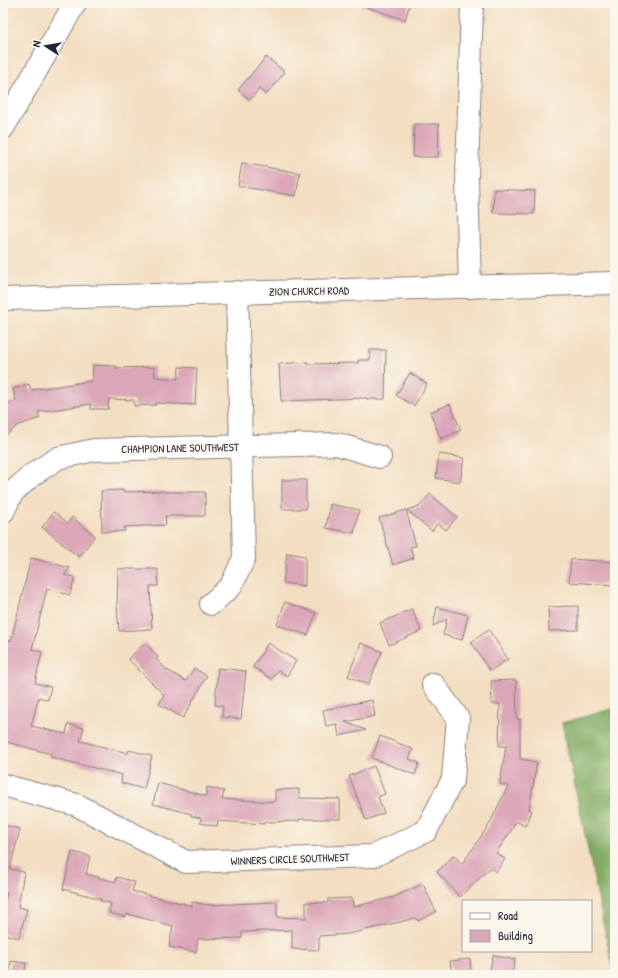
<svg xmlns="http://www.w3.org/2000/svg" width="618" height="978" font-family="'Patrick Hand',sans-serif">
<rect width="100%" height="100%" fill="#fbf7ec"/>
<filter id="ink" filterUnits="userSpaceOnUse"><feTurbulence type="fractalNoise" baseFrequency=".025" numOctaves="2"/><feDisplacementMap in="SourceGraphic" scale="8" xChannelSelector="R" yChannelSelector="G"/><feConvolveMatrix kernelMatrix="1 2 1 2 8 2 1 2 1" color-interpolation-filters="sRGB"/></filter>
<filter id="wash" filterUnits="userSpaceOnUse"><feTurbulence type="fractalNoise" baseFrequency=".012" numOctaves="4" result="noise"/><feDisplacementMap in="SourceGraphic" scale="16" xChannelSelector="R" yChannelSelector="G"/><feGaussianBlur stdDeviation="0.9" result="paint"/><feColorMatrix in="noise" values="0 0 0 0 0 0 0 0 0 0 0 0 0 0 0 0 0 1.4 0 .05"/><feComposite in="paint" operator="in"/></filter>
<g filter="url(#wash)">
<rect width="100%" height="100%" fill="#f3dec1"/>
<path fill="#81ac64" stroke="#526750" d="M615,708V975H614L562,723Z"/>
<g id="blocks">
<g fill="#dba6b7">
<path d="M361,3H410L405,20L361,5Z"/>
<path d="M266,57L285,72L266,95L259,89L250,100L238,90Z"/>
<path d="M414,124H439L438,157H413Z"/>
<path d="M242,163L300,173L296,196L238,186Z"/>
<path d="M494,189L535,191L534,214L493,213Z"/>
<path d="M370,350H386L385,399H367V398L281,401L279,364L308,362V364L358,363L359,360H370Z"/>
<path d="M93,365L116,366V368L154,367L155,377L178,379L179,367L197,368L195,405L156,403V405L134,406V400L109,399L108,409H91V404L38,412L40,418L17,426L3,438V405L16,401L13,389L29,384L31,390L92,381Z"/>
<path d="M410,373L427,384L414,406L396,395Z"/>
<path d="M450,404L461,430L441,439L430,412Z"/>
<path d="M439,454L464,458L460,482L436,478Z"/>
<rect x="282" y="480" width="24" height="29"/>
<path d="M123,490V492L164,491V492H205V516H165L166,525L124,527L125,531L102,532L101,491Z"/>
<path d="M430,494L457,517L446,530L438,523L432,531L407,510L420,506Z"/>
<path d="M330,504L359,510L354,533L326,528Z"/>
<path d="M406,510L416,546L410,547L414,558L393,565L379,518Z"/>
<path d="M54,512L68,523L72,517L95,536L79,557L42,527Z"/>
<path d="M287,553L305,556V586L283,583Z"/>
<path d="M31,558L70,568L64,575L75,577L70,595L47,589L32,649L42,652L35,683L51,687L48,700L39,697L31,726L66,734L68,724L84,728L80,741L128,753L129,750L152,756L144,789L121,783L122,775L50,757L51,754L3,741V659L8,640L11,641Z"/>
<path d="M571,559L615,562V585L569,582Z"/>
<path d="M118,569H158V586H150L152,629L119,631L117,606Z"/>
<path d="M285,602L316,613L308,635L277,625Z"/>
<path d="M578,606V630L549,631L548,607Z"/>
<path d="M437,607L468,615L462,640L443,635L447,619L433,626Z"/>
<path d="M412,609L421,631L389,645L380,623Z"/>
<path d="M489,630L508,659L490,671L471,642Z"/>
<path d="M145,643L158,657L156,659L167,670L186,681L194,668L207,676L183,718L159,704L164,695L128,659Z"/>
<path d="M268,643L296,661L287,676L278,670L272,679L253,667Z"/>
<path d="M361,643L382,652L368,685L348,676Z"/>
<path d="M218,668L246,671L241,719L222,717L223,706L215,705Z"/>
<path d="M516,680L517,719H520V759L537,762L529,809L532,811L525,826L516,821L511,831L496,853L505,859L496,872L490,868L460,897L437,872L454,855L462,864L489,825L508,786L500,784L506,746H499L500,704H492L491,681Z"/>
<path d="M372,700L375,716L345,722L366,730L339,736L337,724L326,726L323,710Z"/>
<path d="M380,736L413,749L409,759L419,763L415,775L372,758Z"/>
<path d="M374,766L385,794L378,797L384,813L366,820L349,776Z"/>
<path d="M158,783L206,796L207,787L224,791L222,799L275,802V790L299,789V798L340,799V819H299V821L264,822V824L218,821L217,826L200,823L201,818L191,816L192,814L153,804Z"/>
<path d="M3,825L20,829L10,869L24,872L18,907L27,909L19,938L3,934V907L7,893H3Z"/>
<path d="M72,852L90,856L86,874L116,882L117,877L135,882L132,891L192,906V902L208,905L277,902V917L306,918V902L328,903V899L352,898L353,907L394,897L423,884L436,912L418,921L416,918L349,934L319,936V950L292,949V930L242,932V938L198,939L196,952L169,947L173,926L127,914L126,917L109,913L111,903L100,901L101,899L63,889Z"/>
<path d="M493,955L515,960L512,975H489Z"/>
<path d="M470,959L471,975H452L450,961Z"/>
<path d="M11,961L26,963L24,975H9Z"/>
</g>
</g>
</g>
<g filter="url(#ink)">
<use href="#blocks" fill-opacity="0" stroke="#8a807e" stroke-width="1"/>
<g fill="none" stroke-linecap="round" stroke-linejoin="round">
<defs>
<g id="minor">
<path d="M3,128L75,3"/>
<path d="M470,287L467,178L472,3"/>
<path d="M3,299L615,283"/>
<path d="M3,512L12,493L32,475L58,458L94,450L337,444L380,457"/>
<path d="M211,604L231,586L244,558L237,292"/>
<path d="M3,785L77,805L186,862L373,856L426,831L453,779L458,718L433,684"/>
</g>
</defs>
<use href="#minor" stroke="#8a807e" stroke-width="24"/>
<use href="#minor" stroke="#fff" stroke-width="22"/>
</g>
</g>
<g text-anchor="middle" stroke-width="3" stroke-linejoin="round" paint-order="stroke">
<g font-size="11" fill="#22223b" stroke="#fbf7ec">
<text transform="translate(309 291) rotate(-1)" y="4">ZION CHURCH ROAD</text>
<text transform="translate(180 448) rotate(-1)" y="4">CHAMPION LANE SOUTHWEST</text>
<text transform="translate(290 859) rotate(-2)" y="4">WINNERS CIRCLE SOUTHWEST</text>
</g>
</g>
<rect width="618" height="978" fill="none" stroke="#fbf7ec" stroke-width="16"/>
<rect x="462" y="900" width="130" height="52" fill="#fbf7ec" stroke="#a4a2a5"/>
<rect x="470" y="913" width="20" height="6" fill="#ffffff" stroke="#a4a2a5"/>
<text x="498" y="920" font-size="12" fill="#22223b">Road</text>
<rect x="470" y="930" width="20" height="12" fill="#dba6b7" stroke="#a4a2a5"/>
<text x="498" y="940" font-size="12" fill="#22223b">Building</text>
<g transform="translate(46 46) rotate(282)" stroke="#fbf7ec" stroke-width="3" paint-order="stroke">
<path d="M0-3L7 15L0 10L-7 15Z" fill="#22223b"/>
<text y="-6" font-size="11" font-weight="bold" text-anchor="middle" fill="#22223b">N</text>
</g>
</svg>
